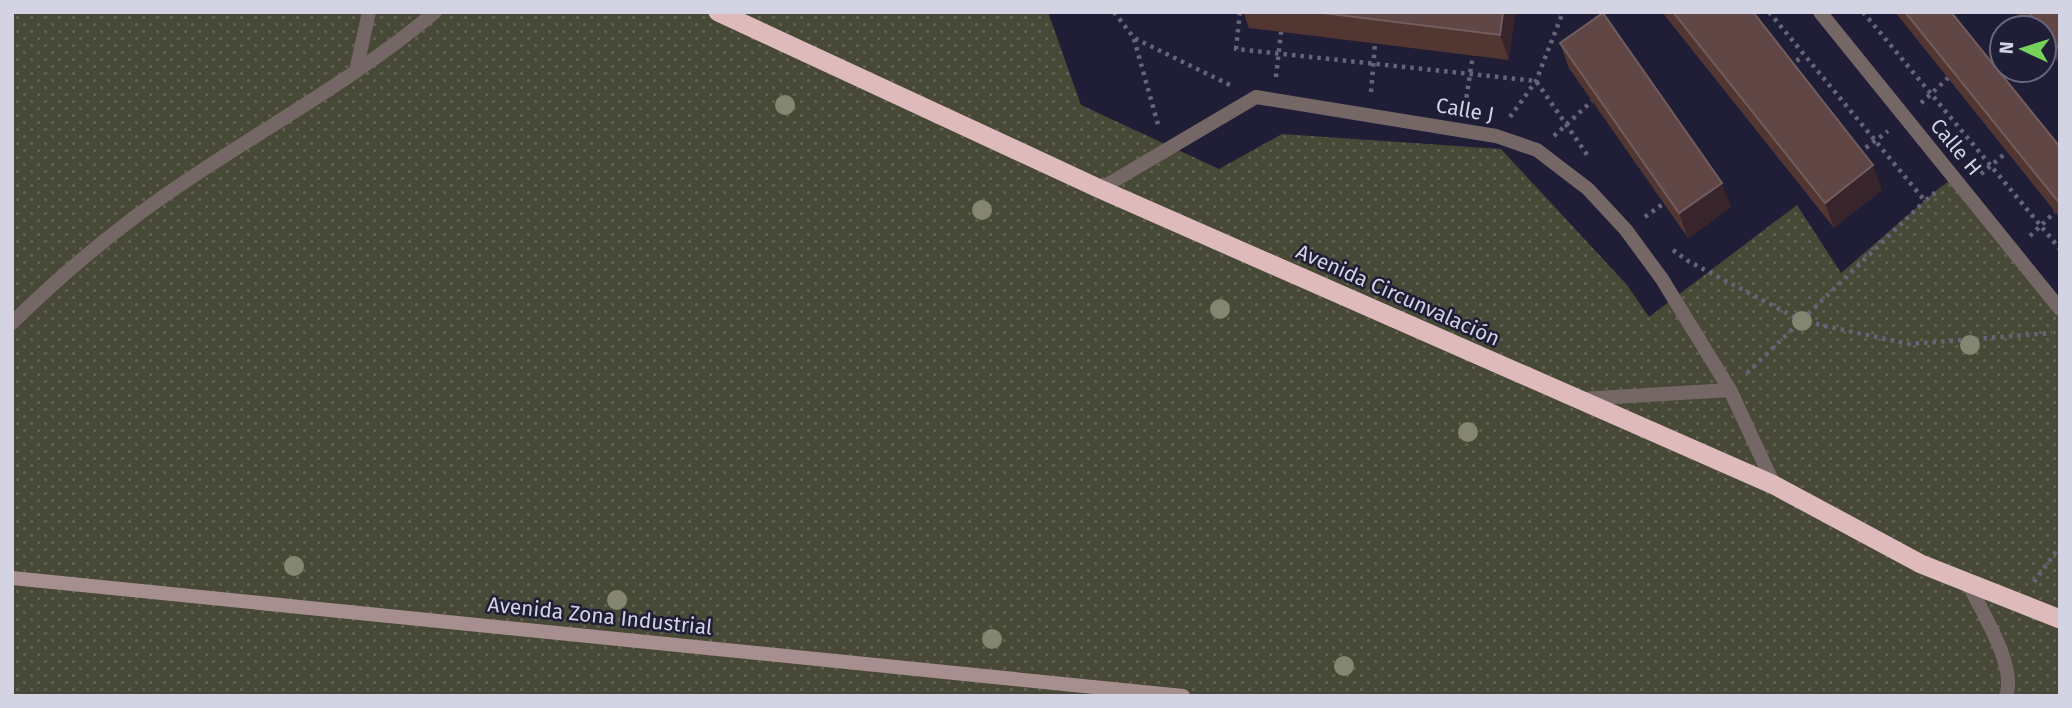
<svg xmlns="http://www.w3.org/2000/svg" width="2072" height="708" font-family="'Fira Sans',sans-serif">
<defs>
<pattern id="grass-dots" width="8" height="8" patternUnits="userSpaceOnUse" patternTransform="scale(1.75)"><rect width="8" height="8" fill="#474936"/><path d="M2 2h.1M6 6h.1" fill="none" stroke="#616253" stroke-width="1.8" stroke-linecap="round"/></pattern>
</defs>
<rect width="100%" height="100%" fill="#1f1e36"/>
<path fill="url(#grass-dots)" d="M12,12H1048L1081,105L1219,169L1282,134L1501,149L1627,285L1649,317L1797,205L1841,273L1938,189L1952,179L2060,309V696H12Z"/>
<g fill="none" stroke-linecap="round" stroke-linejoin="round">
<g stroke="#656479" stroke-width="4.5" stroke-dasharray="3.5 5" stroke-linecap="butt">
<path d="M1114,12L1134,38L1230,85"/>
<path d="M1240,12L1236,49L1536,81L1588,156"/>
<path d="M1769,12L1925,201L1936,192"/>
<path d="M1863,12L2060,249"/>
<path d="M1134,39L1159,128"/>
<path d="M1789,65L1803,57"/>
<path d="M1276,77L1281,32"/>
<path d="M1371,92L1375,44"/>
<path d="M1921,103L1948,78"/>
<path d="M1465,106L1473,55"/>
<path d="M1510,117L1536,81L1563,12"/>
<path d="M1554,136L1592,101"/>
<path d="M1859,153L1888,131"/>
<path d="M1981,174L2007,152"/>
<path d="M1645,217L1664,203"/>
<path d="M2030,236L2055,212"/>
<path d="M1673,250L1688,261L1802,321L1909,344L2052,333"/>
<path d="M1747,373L1925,201"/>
<path d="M2034,582L2060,546"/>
</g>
<g stroke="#766767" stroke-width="14">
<path d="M1100,189L1256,97L1496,136L1537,150L1588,189L1626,230L1662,279L1730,390L1774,485"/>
<path d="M1581,399L1730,390"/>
</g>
<g stroke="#766767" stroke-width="14">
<path d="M1820,12L2060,309"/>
<path d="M1969,585C1982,613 2017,666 2006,696"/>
</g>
<g stroke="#766767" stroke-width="14">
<path d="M356,71L369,12"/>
<path d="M12,323C67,269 125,221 189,179C271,124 359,76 435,12"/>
</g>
<path stroke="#a78e8f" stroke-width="14" d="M12,578L1183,696"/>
<path stroke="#debabc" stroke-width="19" d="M718,12L1100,189L1774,485L1921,564L2060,619"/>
</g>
<g fill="#848671">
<circle cx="785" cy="105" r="10"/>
<circle cx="982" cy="210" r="10"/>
<circle cx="1220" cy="309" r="10"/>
<circle cx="1802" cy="321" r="10"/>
<circle cx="1970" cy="345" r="10"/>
<circle cx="1468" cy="432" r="10"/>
<circle cx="294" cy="566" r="10"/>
<circle cx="617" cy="600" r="10"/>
<circle cx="992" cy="639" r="10"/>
<circle cx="1344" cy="666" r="10"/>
</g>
<g fill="#523632">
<path d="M1243,12H1515L1509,60L1249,28Z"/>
<path d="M1662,12H1753L1882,190L1834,228Z"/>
<path d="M1895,12H1951L2060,147V218Z"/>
<path d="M2016,12H2060V64L2044,45V28H2029Z"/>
<path d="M1560,43L1731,207L1688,238L1569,68Z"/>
</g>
<g fill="#38252c">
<path d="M1503,12H1515L1509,60L1500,35Z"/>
<path d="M1873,165L1882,190L1834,228L1825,203Z"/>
<path d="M1722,183L1731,207L1688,238L1679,213Z"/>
</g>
<g fill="#604745" stroke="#725d5e" stroke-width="2">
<path d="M1315,12H1503L1500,35Z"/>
<path d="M1673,12H1753L1873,165L1825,203Z"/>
<path d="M1905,12H1951L2060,147V204Z"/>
<path d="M2028,12H2060V50L2044,31V28H2041Z"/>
<path d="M1603,13L1722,183L1679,213L1560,43Z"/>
</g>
<g text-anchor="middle" stroke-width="5" stroke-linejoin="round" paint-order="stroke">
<g font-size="21" fill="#d3d3e3" stroke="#1f1e36">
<text transform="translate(1465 110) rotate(10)" y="7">Calle J</text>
<text transform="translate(1956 147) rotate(50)" y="7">Calle H</text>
<text transform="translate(1398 295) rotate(24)" y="7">Avenida Circunvalación</text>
<text transform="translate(600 616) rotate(6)" y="7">Avenida Zona Industrial</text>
</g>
</g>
<rect width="2072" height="708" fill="none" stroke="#d3d3e3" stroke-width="28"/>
<g transform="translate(2023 49) rotate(274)"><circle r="33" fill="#1f1e36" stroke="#67667b" stroke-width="2"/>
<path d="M0-5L12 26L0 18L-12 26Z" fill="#76d25a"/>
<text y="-10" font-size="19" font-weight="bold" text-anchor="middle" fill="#d3d3e3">N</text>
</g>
</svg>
